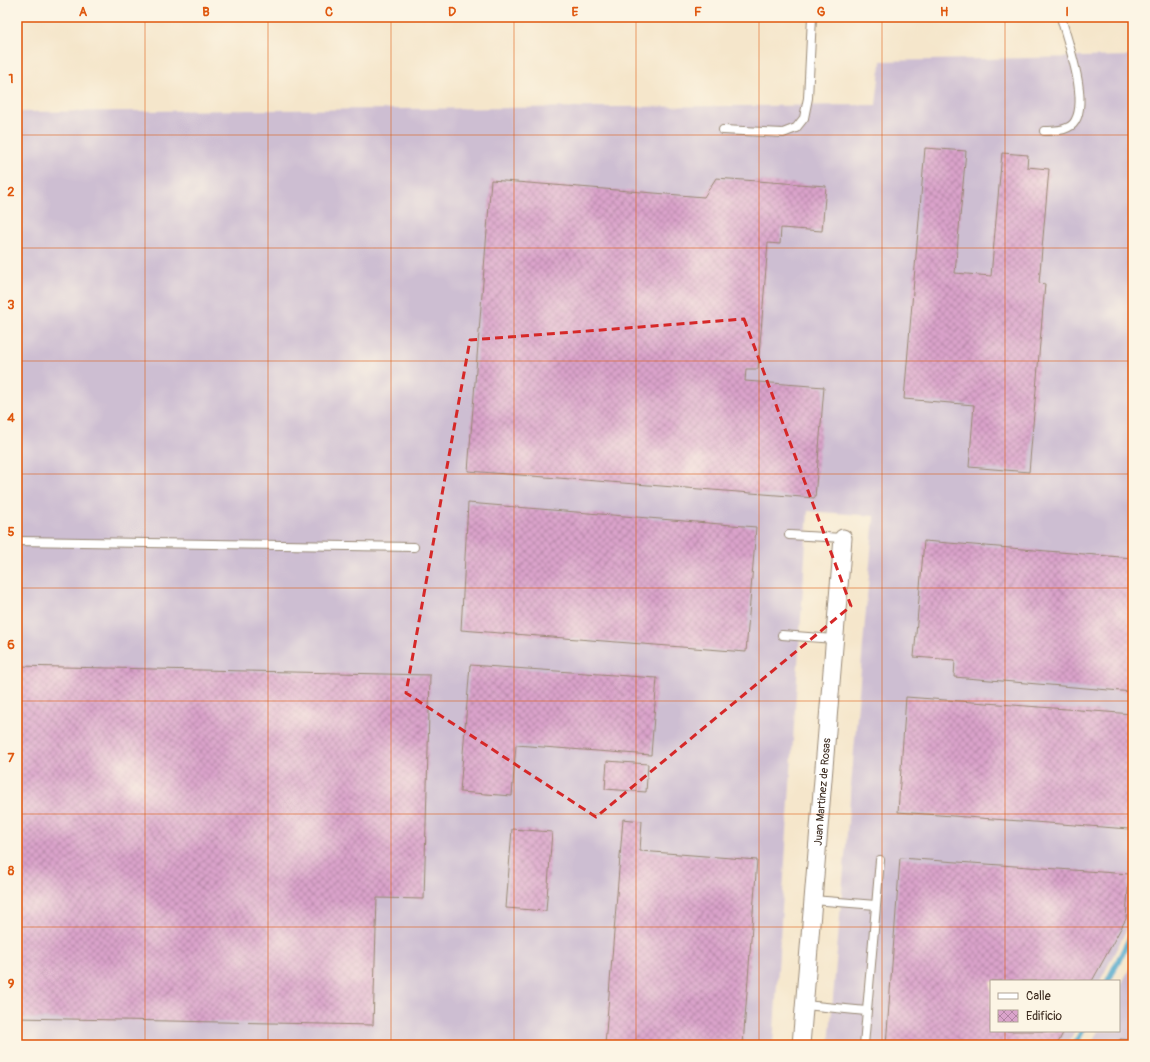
<svg xmlns="http://www.w3.org/2000/svg" width="1150" height="1062" font-family="Pangolin,sans-serif">
<defs>
<pattern id="building-cross-hatch" width="8" height="8" patternUnits="userSpaceOnUse"><rect width="8" height="8" fill="#daa3cb"/><path d="M0 0l8 8M0 8l8-8" fill="none" stroke="#b285a4"/></pattern>
</defs>
<rect width="100%" height="100%" fill="#fcf5e5"/>
<filter id="ink" filterUnits="userSpaceOnUse"><feTurbulence type="fractalNoise" baseFrequency=".025" numOctaves="2"/><feDisplacementMap in="SourceGraphic" scale="8" xChannelSelector="R" yChannelSelector="G"/><feConvolveMatrix kernelMatrix="1 2 1 2 8 2 1 2 1" color-interpolation-filters="sRGB"/></filter>
<filter id="wash" filterUnits="userSpaceOnUse"><feTurbulence type="fractalNoise" baseFrequency=".012" numOctaves="4" result="noise"/><feDisplacementMap in="SourceGraphic" scale="16" xChannelSelector="R" yChannelSelector="G"/><feGaussianBlur stdDeviation="0.9" result="paint"/><feColorMatrix in="noise" values="0 0 0 0 0 0 0 0 0 0 0 0 0 0 0 0 0 1.4 0 .05"/><feComposite in="paint" operator="in"/></filter>
<g filter="url(#wash)">
<rect width="100%" height="100%" fill="#f5e6cb"/>
<g fill="#cdbed2">
<path d="M1133,56V917L1100,981H991V1031H1075L1068,1045H829L874,516L808,511L773,1045H17V112L876,105L881,61Z"/>
<path d="M1133,961V1045H1090L1098,1031H1119V989Z"/>
</g>
<g fill="none" stroke-linecap="round" stroke-linejoin="round">
<g stroke="#4fa8cc" stroke-width="6">
<path d="M1108,981L1133,932"/>
<path d="M1075,1045L1082,1031"/>
</g>
</g>
<g id="blocks">
<g fill="url(#building-cross-hatch)">
<path d="M925,148L966,151L955,273L991,276L1002,153L1028,155L1027,167L1049,169L1039,283L1045,284L1029,472L969,467L974,405L904,399Z"/>
<path d="M716,178L826,186L822,231L781,228L780,244L768,243L758,369H746L745,381L824,387L815,498L468,471L491,180L704,197Z"/>
<path d="M468,503L756,527L746,652L461,630Z"/>
<path d="M924,541L1133,558V692L954,677L955,660L914,657Z"/>
<path d="M470,665L657,678L651,755L516,745L512,796L460,792Z"/>
<path d="M17,666L430,675L424,899L377,898L373,1025L17,1018Z"/>
<path d="M906,697L1133,714V799H1132L1129,829L898,812Z"/>
<path d="M607,761L648,764L646,792L605,789Z"/>
<path d="M623,819L642,821L640,851L757,860L743,1045H605Z"/>
<path d="M512,829L552,832L546,911L506,908Z"/>
<path d="M900,858L1129,874L1126,919L1092,981H991V1031H1064L1057,1045H886Z"/>
<path d="M1120,1039L1133,1040V1045H1120Z"/>
</g>
</g>
</g>
<g filter="url(#ink)">
<use href="#blocks" fill-opacity="0" stroke="#988874" stroke-width="1"/>
<g fill="none" stroke-linecap="round" stroke-linejoin="round">
<defs>
<g id="service">
<path d="M723,130L783,133L796,128L804,118L808,98L812,17"/>
<path d="M1044,131C1053,131 1066,131 1073,124C1091,103 1067,41 1061,17"/>
<path d="M789,535L843,538"/>
<path d="M17,541L414,547"/>
<path d="M782,635L834,639"/>
<path d="M813,900L876,905"/>
<path d="M805,1005L866,1011"/>
<path d="M864,1045L880,860"/>
</g>
<g id="minor">
<path id="s1" d="M801,1045L843,538"/>
</g>
</defs>
<use href="#service" stroke="#988874" stroke-width="10"/>
<use href="#minor" stroke="#988874" stroke-width="19"/>
<use href="#service" stroke="#fff" stroke-width="8"/>
<use href="#minor" stroke="#fff" stroke-width="17"/>
</g>
</g>
<path fill="none" stroke="#d62828" stroke-width="3" stroke-dasharray="8 5" stroke-linejoin="round" d="M744,319L851,606L596,817L406,693L470,340Z"/>
<path fill="none" stroke="#df570d" stroke-width="1" stroke-opacity="0.55" d="M145,17V1045M268,17V1045M391,17V1045M514,17V1045M636,17V1045M759,17V1045M882,17V1045M1005,17V981M17,135H1133M17,248H1133M17,361H1133M17,474H1133M17,588H1133M17,701H1133M17,814H1133M17,927H1133M1005,1031V1045"/>
<g text-anchor="middle" stroke-width="3" stroke-linejoin="round" paint-order="stroke">
<g font-size="11" fill="#3b2a1e" stroke="#fcf5e5">
<text dy="4" stroke="none"><textPath href="#s1" startOffset="254">Juan Martinez de Rosas</textPath></text>
</g>
</g>
<rect width="1150" height="1062" fill="none" stroke="#fcf5e5" stroke-width="44"/>
<rect x="990" y="980" width="130" height="52" fill="#fcf5e5" stroke="#afa495"/>
<rect x="998" y="993" width="20" height="6" fill="#ffffff" stroke="#afa495"/>
<text x="1026" y="1000" font-size="12" fill="#3b2a1e">Calle</text>
<rect x="998" y="1010" width="20" height="12" fill="url(#building-cross-hatch)" stroke="#afa495"/>
<text x="1026" y="1020" font-size="12" fill="#3b2a1e">Edificio</text>
<rect x="22" y="22" width="1106" height="1018" fill="none" stroke="#df570d" stroke-width="1.5"/>
<g font-size="13" text-anchor="middle" font-weight="bold" fill="#df570d">
<text x="83" y="16">A</text>
<text x="206" y="16">B</text>
<text x="329" y="16">C</text>
<text x="452" y="16">D</text>
<text x="575" y="16">E</text>
<text x="698" y="16">F</text>
<text x="821" y="16">G</text>
<text x="944" y="16">H</text>
<text x="1067" y="16">I</text>
<text x="11" y="83">1</text>
<text x="11" y="196">2</text>
<text x="11" y="309">3</text>
<text x="11" y="422">4</text>
<text x="11" y="536">5</text>
<text x="11" y="649">6</text>
<text x="11" y="762">7</text>
<text x="11" y="875">8</text>
<text x="11" y="988">9</text>
</g>
</svg>
